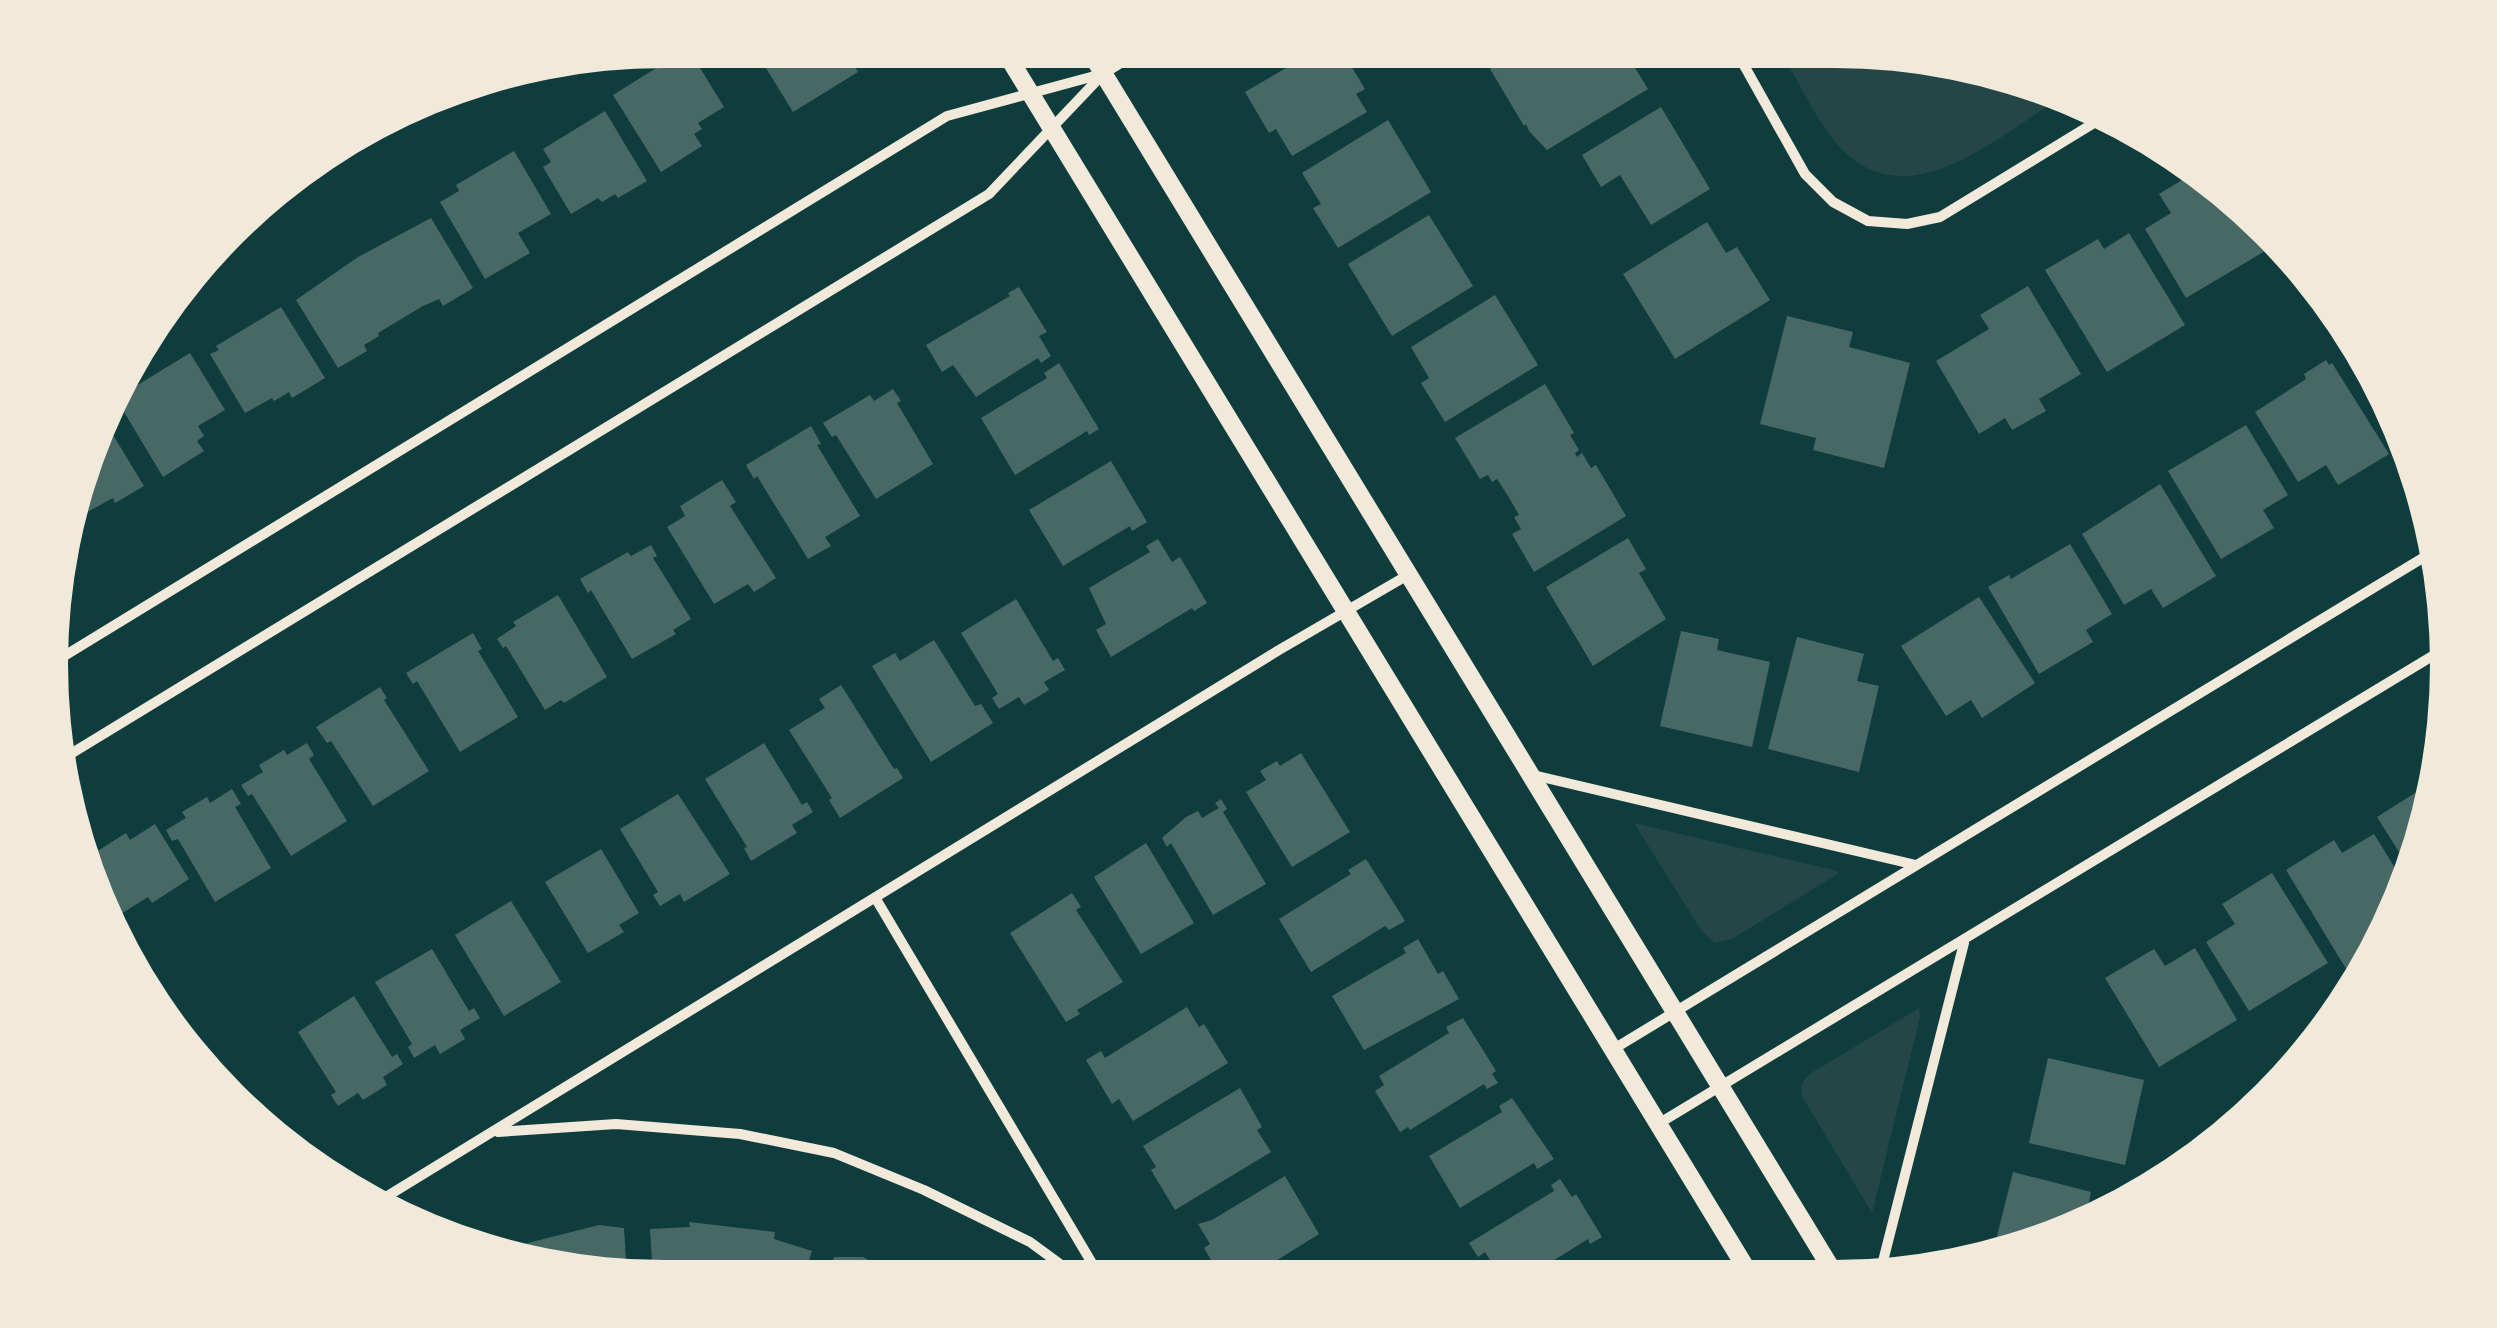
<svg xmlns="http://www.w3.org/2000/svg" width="2497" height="1328" font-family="'PT Sans Narrow',sans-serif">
<rect width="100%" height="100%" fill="#0f3d3e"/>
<g fill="#244646">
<path d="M1780,51H1873L2056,101C1992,140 1905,221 1837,144C1816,120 1798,80 1780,51Z"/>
<path d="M1634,823L1833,870L1839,873L1732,939L1714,943L1701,930Z"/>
<path d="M1919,1008L1920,1017L1872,1213L1802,1096C1799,1083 1804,1079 1813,1072Z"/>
</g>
<g fill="#486865">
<path d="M685,50H689L724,107L698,123L702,129L694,134L702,146L661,172L613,95Z"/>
<path d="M755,50H845L858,72L793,112Z"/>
<path d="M1315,51H1342L1365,89L1356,94L1367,112L1292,156L1276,129L1269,133L1245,92Z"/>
<path d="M1519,51H1625L1648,89L1547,150L1529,131L1526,124L1524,126L1490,69Z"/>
<path d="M449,92L451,94L397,128L393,122Z"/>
<path d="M1661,107L1710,189L1651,225L1620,175L1601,187L1582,155Z"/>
<path d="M605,111L647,181L618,198L615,194L602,202L598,198L571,214L543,167L551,162L543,149Z"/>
<path d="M1388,120L1431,192L1338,248L1313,208L1321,204L1302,173Z"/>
<path d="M514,151L551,214L518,233L530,253L485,279L440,202L459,191L456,185Z"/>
<path d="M2187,177L2248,223L2265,251L2186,298L2145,229L2171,213L2159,194Z"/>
<path d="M1429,215L1473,286L1392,336L1348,264Z"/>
<path d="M431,218L473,288L443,306L439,299L423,306L378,333L379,336L364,345L367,351L338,368L296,300L358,257Z"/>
<path d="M1707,222L1726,253L1737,247L1770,300L1675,359L1623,274Z"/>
<path d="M2129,233L2185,325L2107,372L2045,270L2098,239L2104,249Z"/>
<path d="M2028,286L2081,374L2039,399L2046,411L2012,430L2005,418L1979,434L1936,361L1989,329L1980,315Z"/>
<path d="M1019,287L1047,332L1039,336L1051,356L1041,363L1038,358L976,397L953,365L942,372L926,345L1010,296L1008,293Z"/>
<path d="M1495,295L1538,365L1445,422L1421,383L1429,378L1411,347Z"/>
<path d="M281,307L325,378L292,398L289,392L274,401L272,398L245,413L210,354L219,350L216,346Z"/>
<path d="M1787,316L1853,332L1849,347L1910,363L1884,468L1813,450L1816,438L1760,424Z"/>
<path d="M190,353L225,410L198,426L204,436L197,441L204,451L163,477L118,402L121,395Z"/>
<path d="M2326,360L2329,365L2332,363L2389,454L2338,485L2326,465L2298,482L2255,412L2306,379L2304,374Z"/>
<path d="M1059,363L1099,429L1089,435L1087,431L1015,475L981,418L1047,378L1044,373Z"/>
<path d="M1545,384L1574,433L1570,435L1579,450L1575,453L1577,457L1582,453L1591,468L1596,465L1626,516L1534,572L1512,534L1521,529L1514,517L1519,515L1508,496L1497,479L1492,482L1488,475L1480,479L1455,438Z"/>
<path d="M893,389L901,401L897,403L933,464L876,499L836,435L832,437L823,423L870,395L874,401Z"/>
<path d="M107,425L144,486L115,503L113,498L69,522L71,506Z"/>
<path d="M2246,425L2288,495L2263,510L2274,528L2221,559L2168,471Z"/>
<path d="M811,426L821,444L817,445L860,516L825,537L831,546L808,559L757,476L754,479L746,465Z"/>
<path d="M1111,461L1147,522L1132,531L1130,526L1063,566L1029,510Z"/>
<path d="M722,480L736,502L730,506L776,578L754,592L748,584L714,604L667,527L685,516L680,506Z"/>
<path d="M2160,484L2216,576L2163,608L2151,589L2124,605L2082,534Z"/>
<path d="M1628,538L1646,569L1639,573L1666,619L1593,666L1546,587Z"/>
<path d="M1158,539L1172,562L1180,557L1207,603L1194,611L1192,608L1111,657L1096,630L1106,624L1089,588L1150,552L1146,546Z"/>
<path d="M2070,544L2112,614L2086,630L2093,642L2039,674L1988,587L2009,575L2011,579Z"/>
<path d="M651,545L657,556L653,558L691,619L673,630L676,634L632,659L591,590L588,593L580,579L628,552L631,556Z"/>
<path d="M558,595L607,677L564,703L561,700L545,710L506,646L503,648L497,639L516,626L513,622Z"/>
<path d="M1979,597L2035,683L1982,718L1971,700L1946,716L1901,646Z"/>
<path d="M1016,599L1053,661L1058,658L1065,670L1044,682L1049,690L1024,705L1019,697L999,709L992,698L998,694L961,633Z"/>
<path d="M1681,631L1719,639L1717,650L1770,662L1752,747L1660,726Z"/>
<path d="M473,633L482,649L478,651L518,717L460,752L417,681L413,684L406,673Z"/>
<path d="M1797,637L1864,654L1857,681L1879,686L1859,772L1768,749Z"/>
<path d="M934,640L975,706L981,704L993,723L931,762L872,666L895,653L900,661Z"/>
<path d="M841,685L894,769L897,768L903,778L840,818L829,800L832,798L789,730L825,708L819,699Z"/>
<path d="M380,687L387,698L384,700L429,771L373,806L331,741L327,743L316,727Z"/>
<path d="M307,743L314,755L309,759L347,821L291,856L252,794L248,796L241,785L263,772L259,765L284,750L287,755Z"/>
<path d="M764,743L802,805L807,802L813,812L792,825L797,833L751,861L744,848L747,847L705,779Z"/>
<path d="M1301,753L1350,832L1292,867L1246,792L1266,780L1260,771L1277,761L1280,766Z"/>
<path d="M2423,788L2404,860L2377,817Z"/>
<path d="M232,789L241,804L235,807L271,868L215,902L178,839L172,841L166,830L186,818L182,812L207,797L210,803Z"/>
<path d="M678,794L730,874L684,902L680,894L660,906L653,895L658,892L620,829Z"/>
<path d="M1221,799L1227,809L1223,812L1266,884L1213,915L1171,843L1167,847L1162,838L1186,817L1198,811L1202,818L1219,808L1215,803Z"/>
<path d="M155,824L189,879L152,903L148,897L111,920L97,899L90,868L101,861L96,852L126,833L130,840Z"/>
<path d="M2374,834L2400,876L2383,936L2368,959L2348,972L2286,870L2334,840L2342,853Z"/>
<path d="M1146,843L1194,923L1141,954L1094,877Z"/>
<path d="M601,849L639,913L619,925L624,932L588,953L545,882Z"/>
<path d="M1366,859L1405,921L1389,930L1385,926L1311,972L1279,919L1351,874L1348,870Z"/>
<path d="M2272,873L2328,963L2249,1011L2206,942L2235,924L2222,904Z"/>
<path d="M1072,893L1081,907L1076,910L1123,982L1077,1010L1080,1014L1066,1022L1010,933Z"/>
<path d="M511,901L561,982L504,1016L455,935Z"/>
<path d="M1418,939L1438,974L1443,971L1459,999L1364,1050L1332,996L1406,953L1403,948Z"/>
<path d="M2195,948L2237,1020L2159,1067L2105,978L2154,949L2165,966Z"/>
<path d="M432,949L469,1011L474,1008L480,1018L460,1030L465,1039L440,1054L435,1045L414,1058L408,1047L412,1044L375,982Z"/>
<path d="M354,996L392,1057L397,1054L403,1064L383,1077L387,1085L363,1100L358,1093L338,1106L331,1095L336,1092L298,1032Z"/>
<path d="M1187,1007L1199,1027L1204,1024L1228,1063L1133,1121L1119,1099L1112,1104L1086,1060L1101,1051L1105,1058Z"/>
<path d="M1463,1018L1496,1071L1492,1074L1498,1083L1487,1089L1484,1084L1410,1130L1408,1127L1400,1132L1375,1091L1384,1085L1379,1076L1449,1033L1446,1027Z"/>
<path d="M2048,1058L2144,1080L2125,1165L2029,1143Z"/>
<path d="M1240,1088L1262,1127L1257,1130L1271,1152L1175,1210L1151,1170L1156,1167L1143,1146Z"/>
<path d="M1512,1098L1554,1159L1537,1169L1534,1163L1460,1208L1429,1156L1502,1112L1499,1106Z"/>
<path d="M2013,1172L2091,1192L2088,1207L2099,1211L2098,1214L2067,1231L1993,1252Z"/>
<path d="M1285,1176L1319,1234L1253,1275H1220L1204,1248L1210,1244L1198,1224L1212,1220Z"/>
<path d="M1560,1179L1572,1197L1576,1194L1602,1237L1590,1244L1588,1239L1532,1274H1499L1485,1252L1478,1257L1469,1243L1554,1191L1551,1185Z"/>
<path d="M689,1222L775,1232L774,1239L812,1251L804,1276L653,1277L650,1229L690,1227Z"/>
<path d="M599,1225L624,1228L627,1277L512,1247Z"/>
<path d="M834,1257H863L897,1276H827Z"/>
</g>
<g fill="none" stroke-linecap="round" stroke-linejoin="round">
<g stroke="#f1e9da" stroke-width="10">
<path d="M1736,51L1805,174L1833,202L1868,221L1907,224L1940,217L2107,115"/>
<path d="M56,661L947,116L1102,74"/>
<path d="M64,758L989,194L1103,74L1140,51"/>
<path d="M1533,775L1916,865"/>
<path d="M876,899L1099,1275"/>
<path d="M1612,1050L2426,556"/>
<path d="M1658,1124L2439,652"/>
<path d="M498,1132L616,1124L740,1134L834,1153L924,1190L1030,1242L1075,1275"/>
<path d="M376,1203L1279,650L1408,575"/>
<path d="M1880,1273L1964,943"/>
</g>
<g stroke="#f1e9da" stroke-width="18">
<path d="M1004,50L1749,1273"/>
<path d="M1089,50L1834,1273"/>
</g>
</g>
<path d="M0 0H2497V1328H0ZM664 68H1834A596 596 0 0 1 2430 664V664A596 596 0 0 1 1834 1260H664A596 596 0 0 1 68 664V664A596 596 0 0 1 664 68Z" fill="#f1e9da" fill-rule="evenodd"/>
</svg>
